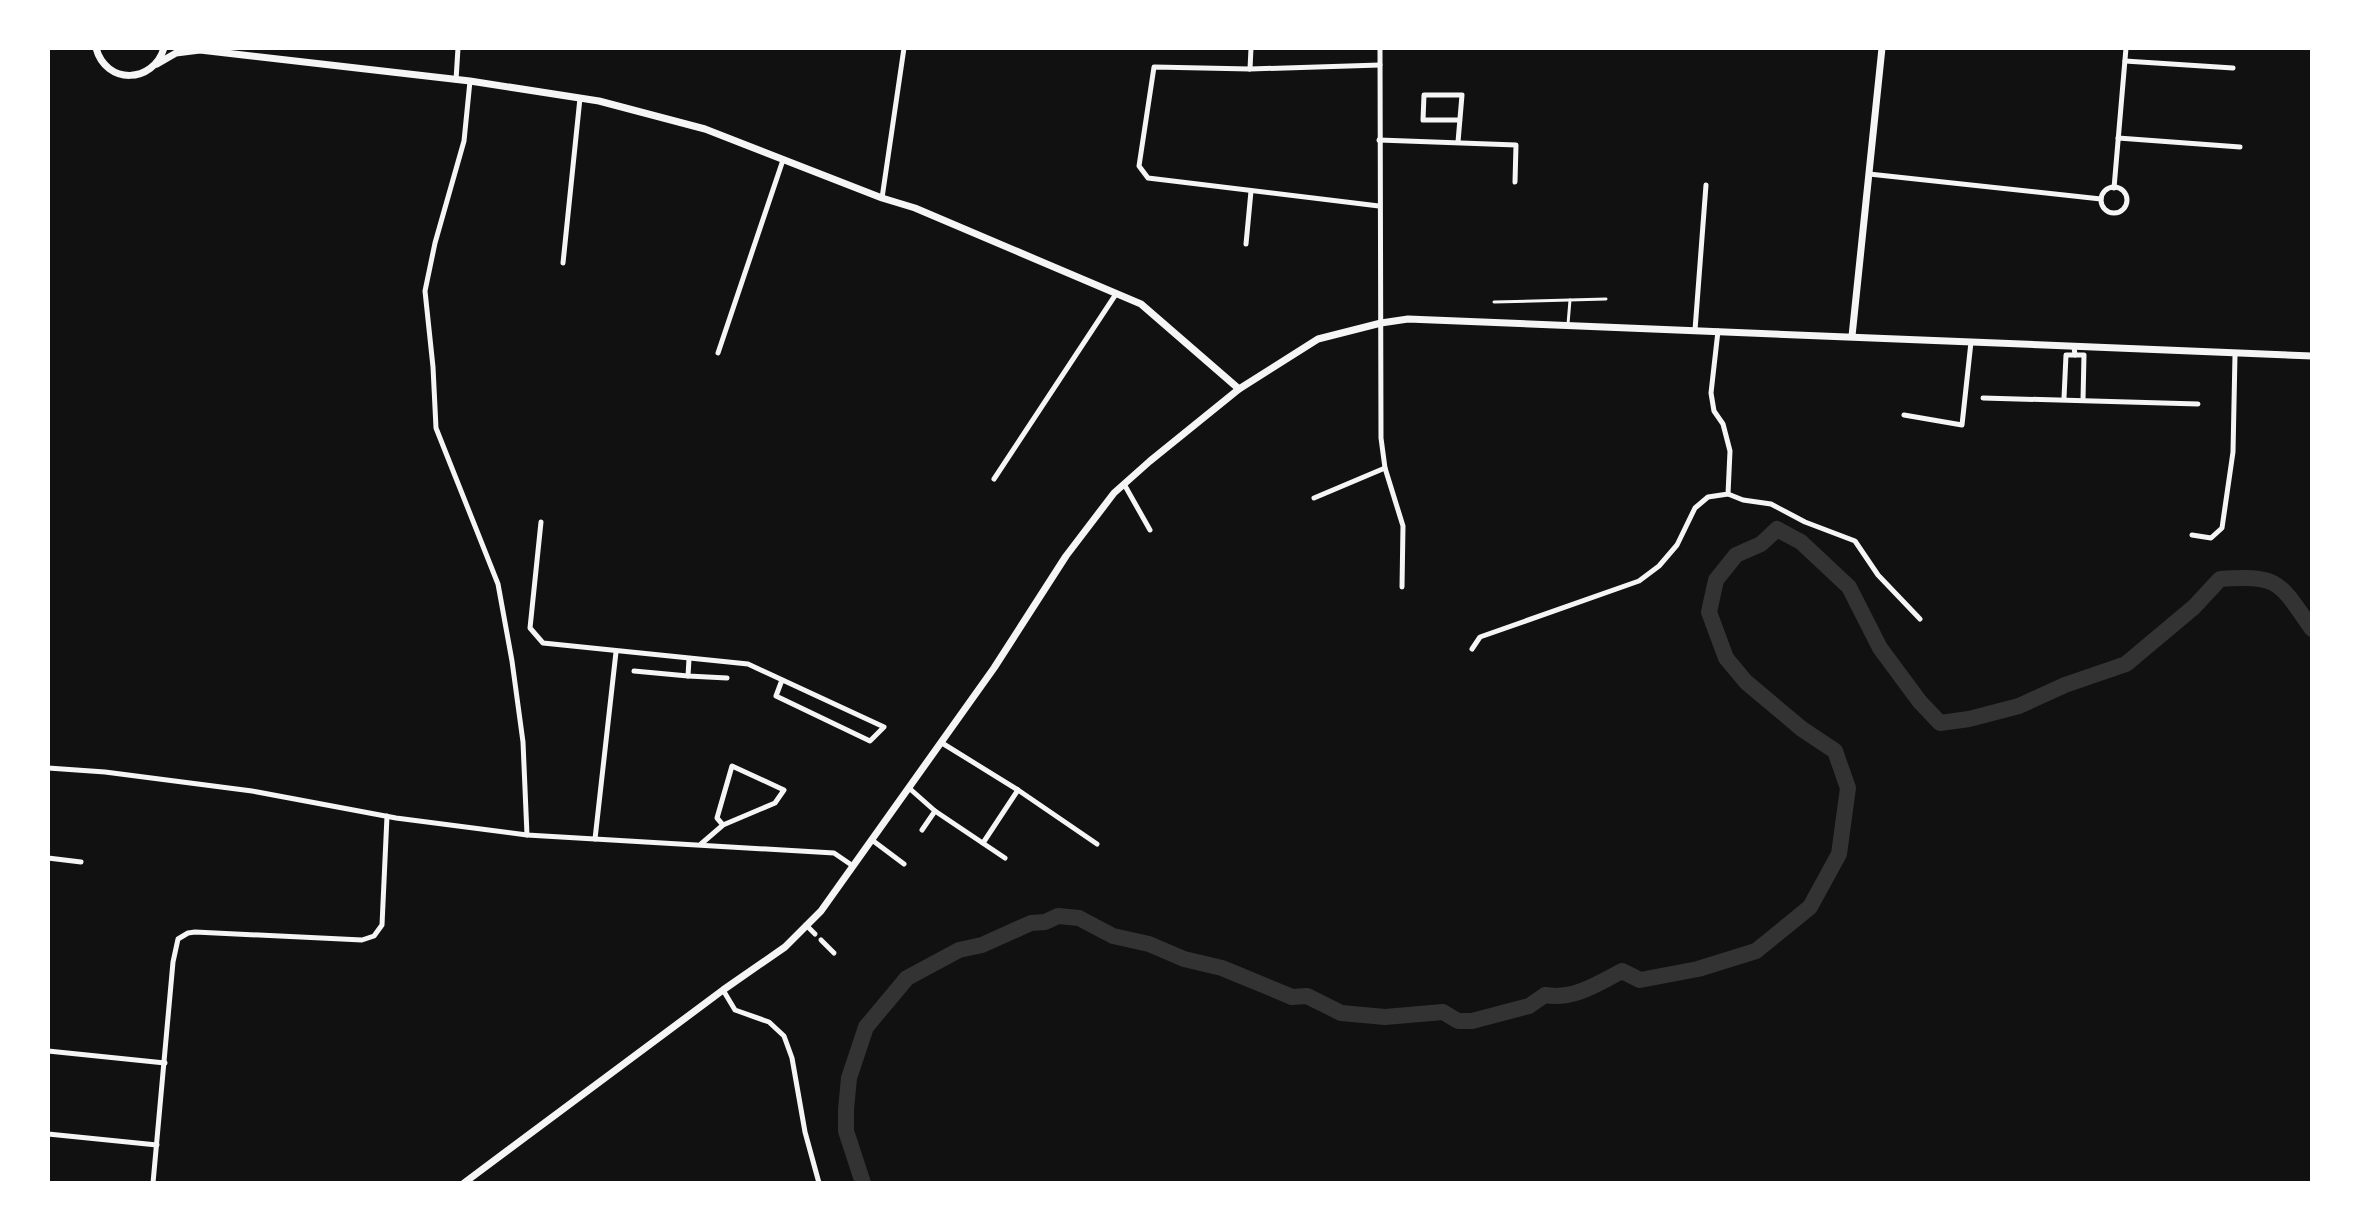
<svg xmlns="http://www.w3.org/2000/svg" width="2360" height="1231" font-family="Karla,sans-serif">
<rect width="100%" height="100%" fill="#111"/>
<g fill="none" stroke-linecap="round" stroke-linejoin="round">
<path stroke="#333" stroke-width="16" d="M863,1183L846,1131V1109L849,1078L866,1027L907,978L959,950L982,945L1031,923L1045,922L1058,916L1079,918L1113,936L1149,944L1184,959L1222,968L1292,997L1307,996L1341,1013L1385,1017L1443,1012L1458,1021H1472L1529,1006L1545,995C1573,1000 1598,984 1622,971L1640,980L1698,969L1756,951L1810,907L1839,854L1848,788L1835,751L1802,729L1746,682L1726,658L1709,612L1716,580L1736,555L1761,544L1777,529L1801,542L1849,587L1880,648L1920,702L1940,723L1969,719L2019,706L2065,685L2126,664L2194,607L2220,579C2280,575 2279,582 2312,629"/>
<g stroke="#f5f5f5" stroke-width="3">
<path d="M1494,302L1606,299"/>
<path d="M1568,324L1570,300"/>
</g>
<g stroke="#f5f5f5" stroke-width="5">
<path d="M2125,61L2233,68"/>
<path d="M1250,69L1251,48"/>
<path d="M456,80L458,48"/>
<path d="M470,81L464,141L435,243L425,291L433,367L436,428L498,584L512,661L523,742L527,835"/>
<path d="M2118,138L2240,147"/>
<path d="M1379,140L1516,145L1515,182"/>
<path d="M1458,142L1462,95H1424L1423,120H1460"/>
<path d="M1869,174L2101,199"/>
<circle cx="2114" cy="200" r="13"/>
<path d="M2114,188L2126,48"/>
<path d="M882,198L904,48"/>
<path d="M1379,206L1148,178L1139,166L1154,67L1250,69L1380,65"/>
<path d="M1246,244L1251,191"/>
<path d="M563,263L580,98"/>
<path d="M1695,330L1706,185"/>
<path d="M718,353L783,160"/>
<path d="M2075,355H2084L2083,400"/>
<path d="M1983,398L2198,404"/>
<path d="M2064,398L2066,355H2075L2074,347"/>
<path d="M1904,415L1962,425L1971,342"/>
<path d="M1385,468L1403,526L1402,587"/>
<path d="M994,479L1116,294"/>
<path d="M1124,484L1150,530"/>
<path d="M1728,494L1743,500L1771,504L1805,522L1855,541L1878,575L1920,619"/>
<path d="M1314,498L1385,468L1381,438L1380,48"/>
<path d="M541,522L530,628L543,643L748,664L884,727L870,741L776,696L782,680"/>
<path d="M2192,535L2211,538L2222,528L2233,452L2235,355"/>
<path d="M1472,649L1480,637L1639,581L1659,566L1677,545L1695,508L1708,497L1728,494L1730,451L1723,424L1714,411L1711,393L1718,331"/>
<path d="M689,659L688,676L727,678"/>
<path d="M634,671L688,676"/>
<path d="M942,743L1018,790L1097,844"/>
<path d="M48,768L105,772L252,791L396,818L527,835L834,853L853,866"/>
<path d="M909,788L935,811L1005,858"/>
<path d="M922,830L935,811"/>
<path d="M595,839L616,652"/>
<path d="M872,840L904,864"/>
<path d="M983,843L1018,790"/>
<path d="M701,844L723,825L775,803L784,790L732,766L717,818L723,825"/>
<path d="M48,858L81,862"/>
<path d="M806,925L815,934"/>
<path d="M821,940L834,953"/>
<path d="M723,990L735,1010L769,1022L784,1036L792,1058L805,1132L819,1183"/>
<path d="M48,1051L165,1063"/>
<path d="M48,1134L157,1145"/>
<path d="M153,1183L173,962L178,939L188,933L195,932L362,940L374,936L382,925L387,816"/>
</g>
<g stroke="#f5f5f5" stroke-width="7">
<path d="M96,48C106,85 153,84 164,48"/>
<path d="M157,64L176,53L200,50L470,81L599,101L705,129L882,198L915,208L1141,304L1239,389"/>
<path d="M1852,336L1882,48"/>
<path d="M464,1183L723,990L785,947L821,911L994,668L1066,556L1114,493L1150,461L1239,389L1318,339L1381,323L1408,319L2312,356"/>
</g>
</g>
<rect width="2360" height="1231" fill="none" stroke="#ffffff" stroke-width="100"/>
</svg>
